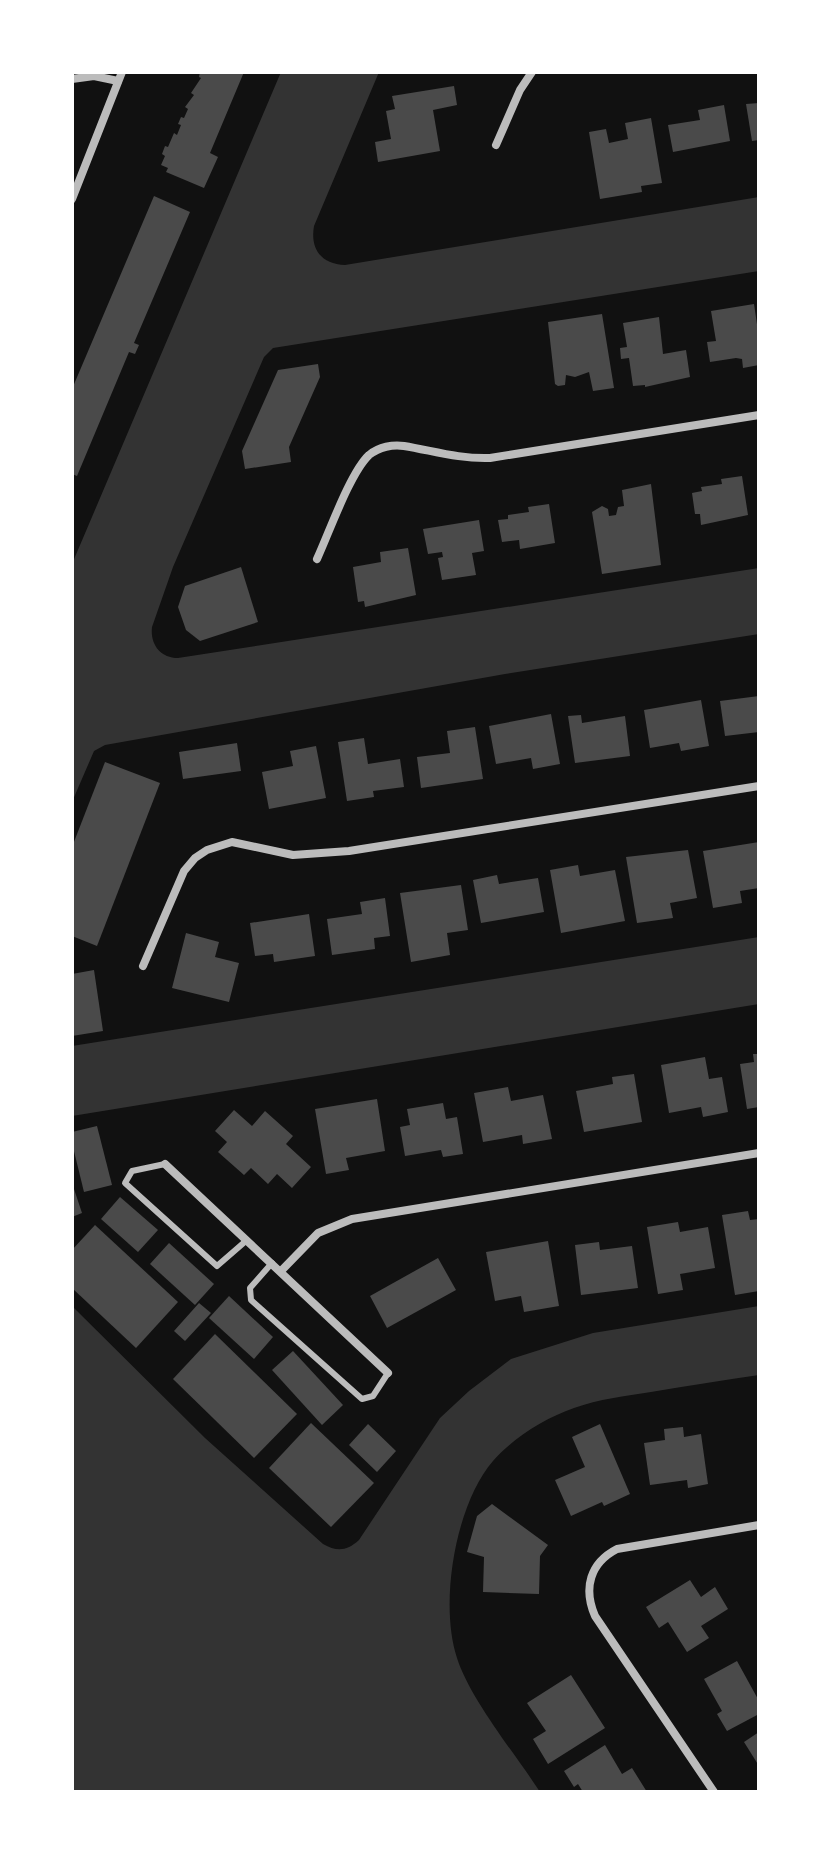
<svg xmlns="http://www.w3.org/2000/svg" width="831" height="1864" font-family="'DejaVu Sans',sans-serif">
<rect width="100%" height="100%" fill="#111"/>
<g fill="#333">
<path d="M281,72H379L314,226C310,249 321,264 345,265L759,197V271L273,348L264,357L173,567L152,627C150,644 160,658 178,658L759,568V634L505,674L105,745L94,751L72,802V564Z"/>
<path d="M759,937V1004L72,1116V1046Z"/>
<path d="M72,1306L205,1438L323,1544C337,1552 347,1551 359,1540L440,1418L469,1391L511,1359L593,1333L759,1306V1375C723,1380 687,1386 651,1392C625,1396 599,1399 574,1408C545,1418 513,1438 493,1461C455,1505 439,1604 457,1658C470,1699 516,1755 540,1792H72Z"/>
</g>
<g fill="#4a4a4a">
<path d="M200,72H244L210,153L218,157L204,188L166,172L168,168L161,165L165,156L162,154L165,146L168,147L174,133L177,135L181,125L178,124L181,117L184,118L188,109L185,107L194,95L191,93L201,78L199,77Z"/>
<path d="M454,86L457,105L433,110L440,151L378,162L375,142L391,139L386,111L395,109L392,96Z"/>
<path d="M759,103V140L752,141L746,104Z"/>
<path d="M724,105L730,141L673,152L668,125L700,120L698,110Z"/>
<path d="M651,118L662,183L641,186L642,192L600,199L589,132L606,129L609,143L628,139L625,123Z"/>
<path d="M154,196L190,212L134,343L139,345L135,354L129,352L77,476L72,474V389Z"/>
<path d="M754,304L759,338V365L743,368L742,359L736,358L710,362L707,342L716,341L711,311Z"/>
<path d="M602,314L614,388L593,391L589,372L575,377L566,375L565,385L558,386L555,384L548,322Z"/>
<path d="M659,317L663,354L686,350L690,377L645,387V385L633,386L629,358L621,359L620,348L627,347L623,323Z"/>
<path d="M318,364L320,377L289,447L291,462L245,469L242,451L278,370Z"/>
<path d="M742,476L748,515L701,525L700,514H695L692,493L702,491L701,487L722,484L721,479Z"/>
<path d="M651,484L661,565L602,574L592,512L602,506L608,509L609,516L616,515L618,507L624,506L622,490Z"/>
<path d="M549,504L555,543L520,549L519,540L502,542L498,520L508,519V515L529,512L528,507Z"/>
<path d="M479,520L484,551L472,553L476,575L442,580L438,558L443,557L442,552L428,554L423,529Z"/>
<path d="M408,548L416,595L365,607L364,601L358,602L353,567L381,562L380,552Z"/>
<path d="M241,567L258,622L200,641L186,630L178,607L185,586Z"/>
<path d="M759,696V732L725,736L720,701Z"/>
<path d="M701,700L709,746L681,751L679,743L650,748L644,710Z"/>
<path d="M551,714L560,764L533,769L531,758L496,764L489,726Z"/>
<path d="M581,715L582,723L625,716L630,756L575,763L568,716Z"/>
<path d="M475,727L483,779L421,788L417,757L450,753L447,731Z"/>
<path d="M364,738L368,764L400,759L404,787L373,791L374,797L347,801L338,742Z"/>
<path d="M237,743L241,771L183,779L179,752Z"/>
<path d="M316,746L326,798L269,809L262,772L293,766L290,751Z"/>
<path d="M105,762L160,783L97,946L72,936V847Z"/>
<path d="M759,842V888L740,891L742,903L713,908L703,851Z"/>
<path d="M688,850L697,898L670,903L673,918L637,923L626,857Z"/>
<path d="M578,865L580,876L615,870L625,921L561,933L550,870Z"/>
<path d="M497,875L499,884L538,878L544,912L481,923L473,880Z"/>
<path d="M461,885L468,930L447,933L450,955L411,962L400,893Z"/>
<path d="M385,898L390,936L374,938L375,949L332,955L327,919L362,914L360,902Z"/>
<path d="M309,914L315,956L274,962L273,954L255,956L250,923Z"/>
<path d="M186,933L219,942L215,957L239,963L229,1002L172,988Z"/>
<path d="M94,970L103,1031L72,1036V974Z"/>
<path d="M753,1054H759V1107L747,1109L740,1064L754,1062Z"/>
<path d="M705,1057L709,1079L722,1077L728,1112L703,1117L701,1107L669,1113L661,1065Z"/>
<path d="M634,1074L642,1122L584,1132L576,1091L613,1084L612,1077Z"/>
<path d="M508,1087L511,1101L543,1095L552,1139L523,1144L522,1135L483,1142L474,1093Z"/>
<path d="M377,1099L385,1151L346,1158L349,1170L326,1174L315,1109Z"/>
<path d="M443,1103L446,1119L457,1117L463,1154L443,1157L441,1150L405,1156L400,1127L410,1125L407,1109Z"/>
<path d="M234,1110L252,1126L265,1111L293,1136L286,1144L311,1167L292,1188L277,1174L268,1184L251,1168L244,1175L218,1152L227,1142L215,1131Z"/>
<path d="M97,1126L112,1185L84,1192L72,1143V1132Z"/>
<path d="M72,1183L82,1213L72,1217Z"/>
<path d="M120,1197L158,1230L138,1252L101,1219Z"/>
<path d="M748,1211L750,1220L759,1219V1291L735,1295L722,1215Z"/>
<path d="M678,1222L680,1232L708,1227L715,1268L680,1274L683,1290L658,1294L647,1227Z"/>
<path d="M95,1225L178,1302L136,1348L72,1288V1250Z"/>
<path d="M548,1241L559,1306L524,1312L521,1296L495,1301L486,1252Z"/>
<path d="M599,1242L600,1250L632,1246L638,1288L581,1295L575,1245Z"/>
<path d="M169,1243L214,1284L195,1305L150,1264Z"/>
<path d="M438,1258L456,1290L387,1328L370,1296Z"/>
<path d="M229,1296L273,1337L254,1359L209,1318Z"/>
<path d="M199,1303L211,1313L185,1341L174,1331Z"/>
<path d="M215,1334L297,1414L254,1458L173,1379Z"/>
<path d="M293,1351L343,1405L322,1425L272,1370Z"/>
<path d="M311,1423L374,1483L331,1527L269,1468Z"/>
<path d="M368,1424L396,1451L377,1472L349,1445Z"/>
<path d="M600,1424L630,1494L604,1506L602,1502L571,1516L555,1480L585,1467L572,1437Z"/>
<path d="M683,1427L684,1437L701,1434L708,1484L688,1488L687,1480L650,1485L644,1443L665,1440L664,1429Z"/>
<path d="M492,1504L548,1545L540,1556L539,1594L483,1592L484,1557L467,1552L477,1516Z"/>
<path d="M690,1580L701,1597L715,1587L728,1609L701,1626L709,1638L687,1652L668,1622L659,1628L646,1607Z"/>
<path d="M737,1661L759,1701V1714L727,1731L717,1714L722,1711L704,1679Z"/>
<path d="M571,1675L605,1728L548,1764L533,1739L546,1731L527,1703Z"/>
<path d="M759,1732V1766L744,1742Z"/>
<path d="M605,1745L622,1774L632,1768L647,1792H583L578,1784L574,1787L564,1771Z"/>
</g>
<g fill="none" stroke-linecap="round" stroke-linejoin="round">
<g stroke="#bcbcbc" stroke-width="6">
<path d="M165,1164L132,1171L125,1183L217,1266L247,1240"/>
<path d="M272,1263L250,1288L251,1300L362,1399L373,1396L388,1373"/>
</g>
<g stroke="#bcbcbc" stroke-width="8">
<path d="M72,79L94,76L118,81"/>
<path d="M496,145L520,90L532,72"/>
<path d="M72,199L122,72"/>
<path d="M317,559C329,533 350,473 369,455C379,447 393,444 404,446C434,451 459,459 490,458L759,415"/>
<path d="M143,966L184,871L195,858L207,850L232,842L293,855L349,851L759,786"/>
<path d="M165,1164L388,1373"/>
<path d="M281,1271L318,1233L352,1219L759,1153"/>
<path d="M714,1792L595,1616C583,1588 590,1563 617,1549L759,1525"/>
</g>
</g>
<rect width="831" height="1864" fill="none" stroke="#ffffff" stroke-width="148"/>
</svg>
